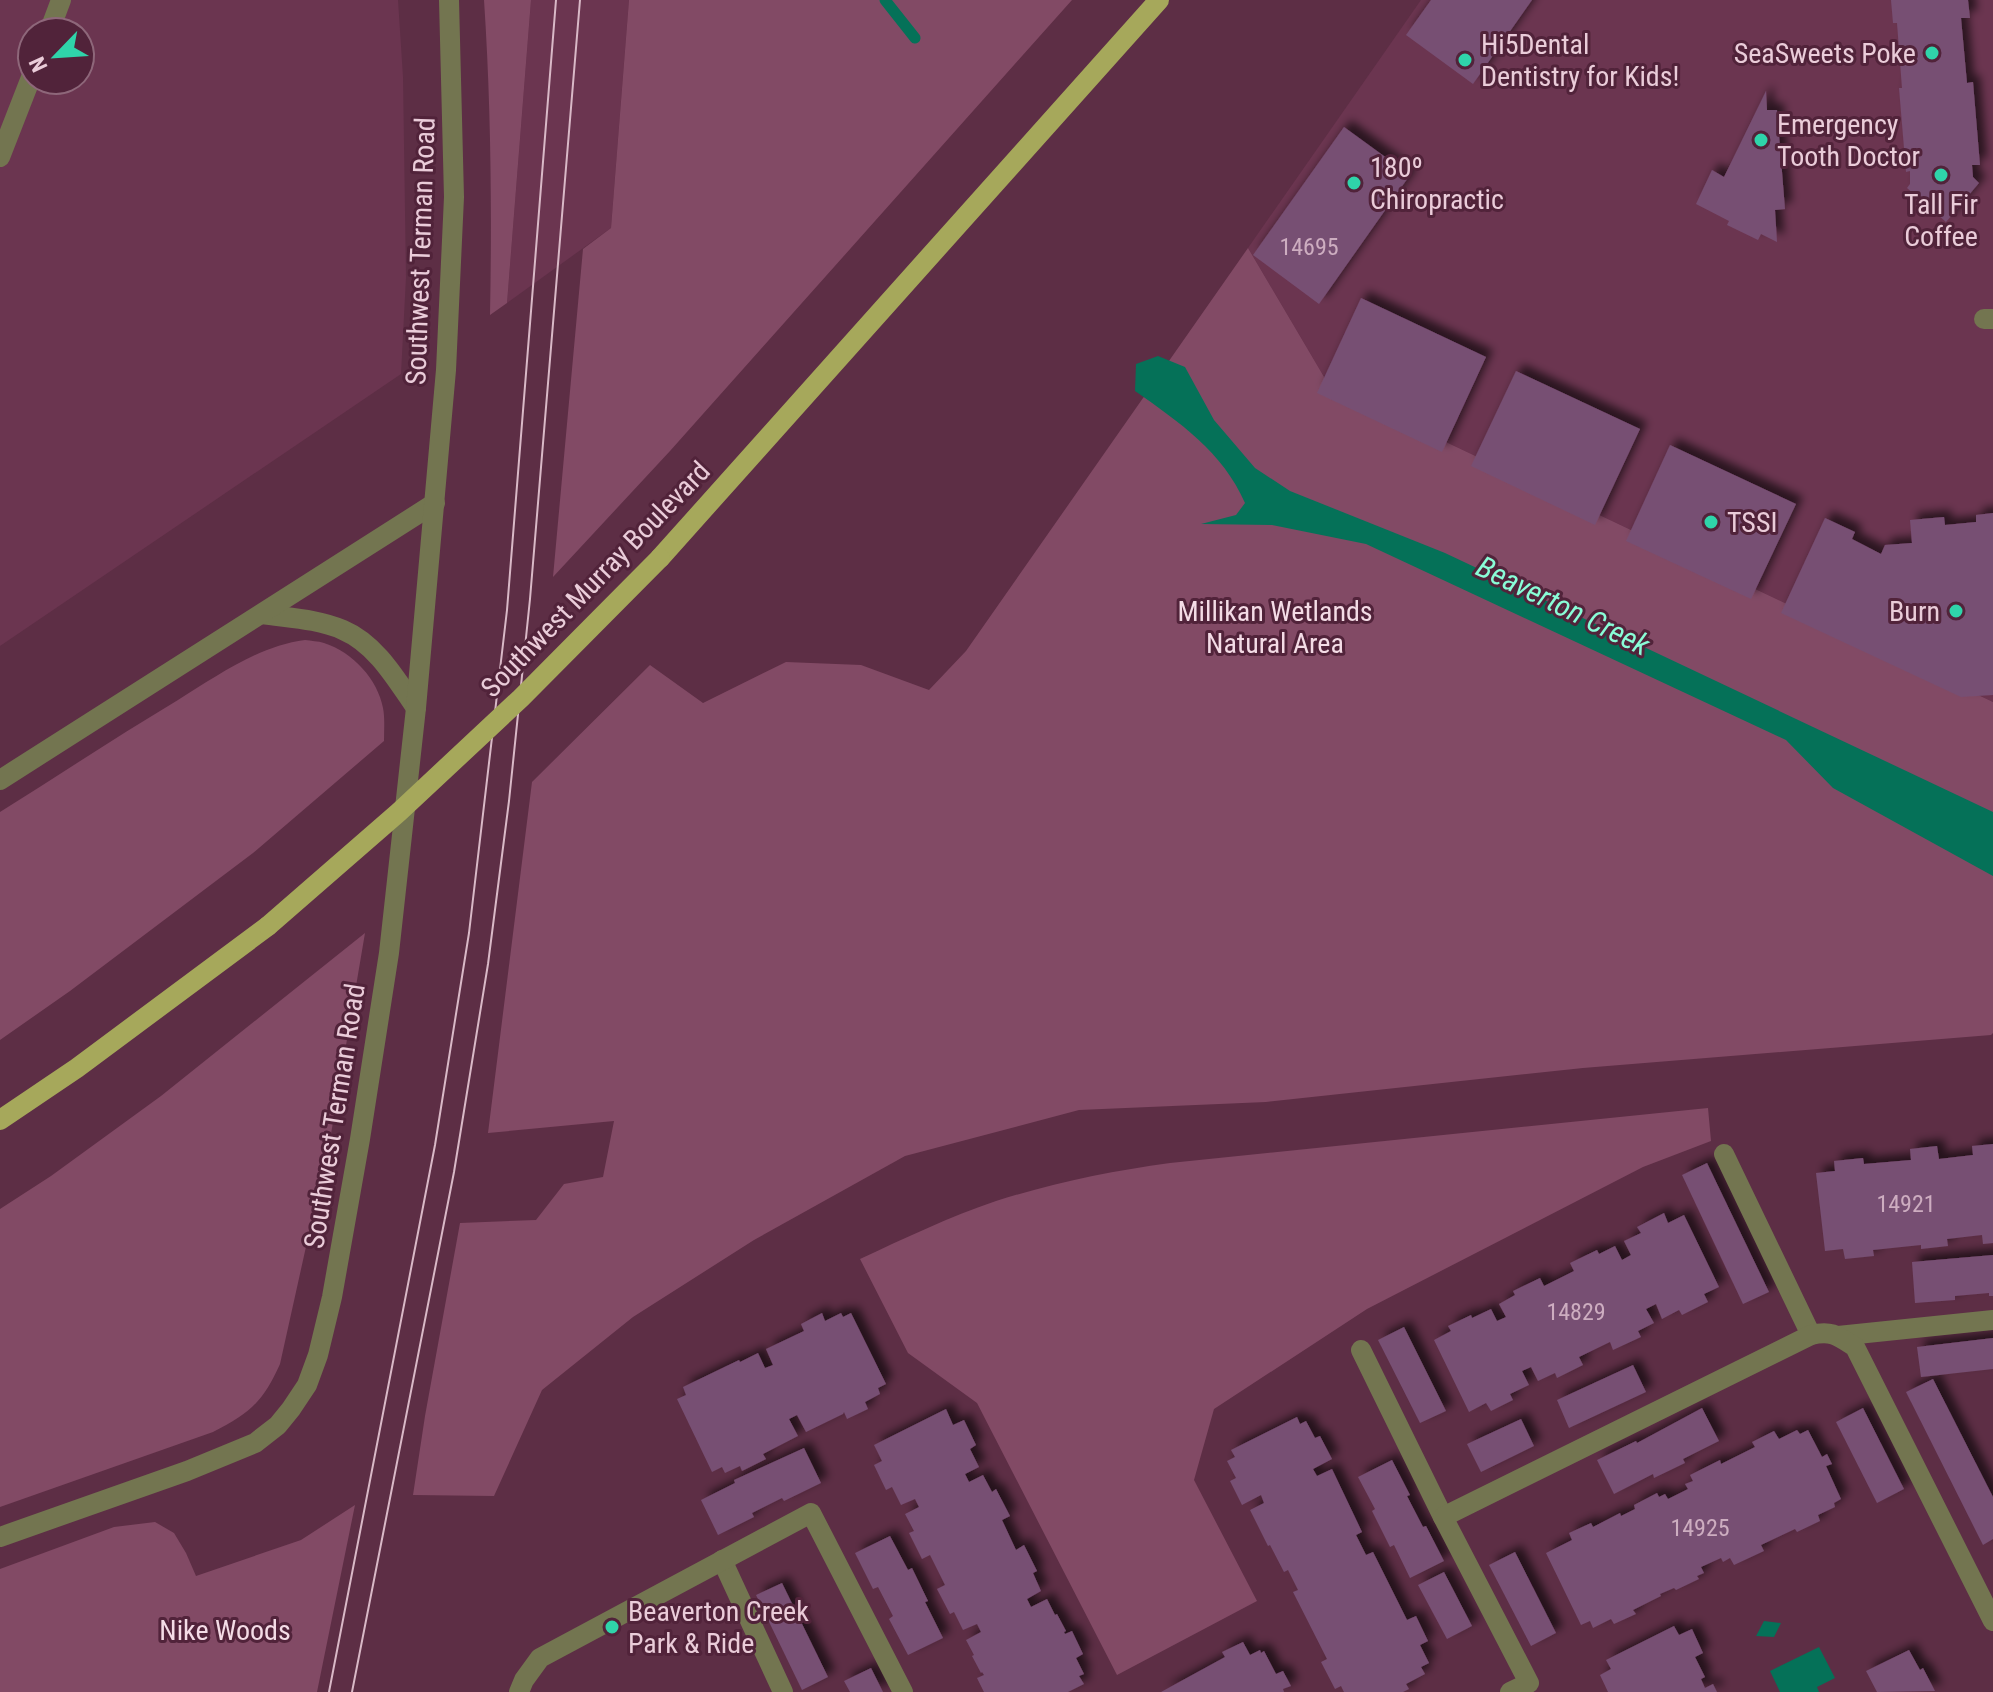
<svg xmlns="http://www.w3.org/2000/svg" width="1993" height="1692" font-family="'Roboto Condensed',sans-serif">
<defs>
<filter id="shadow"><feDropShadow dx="7" dy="-7" stdDeviation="4" flood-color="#0009"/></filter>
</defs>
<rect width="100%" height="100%" fill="#5d2e45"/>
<g fill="#6b3550" fill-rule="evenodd">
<path d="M0,0H398L403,77L406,277L401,374L0,646ZM32,32H80V80H32Z"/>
<path d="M531,0H629L611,228L507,303Z"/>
<path d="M1421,0H1993V702L1330,387L1248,248Z"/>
</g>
<g fill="#824a65">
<path d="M484,0H531L507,303L490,315C492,209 491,105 484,0Z"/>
<path d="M629,0H1072L670,451L553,577L583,249L611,228Z"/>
<path d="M1248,248L1330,387L1993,702V1033L1991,1035L1583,1068L1266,1102L1079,1110L905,1156L754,1240L633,1317L542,1390L494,1496L413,1495L425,1416L460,1223L536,1220L564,1184L603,1177L614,1121L488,1133L532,782L650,665L703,703L786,662L861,665L929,690L966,651Z"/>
<path d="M305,640C311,641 318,641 324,643C353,652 378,680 383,708C385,718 384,730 384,741L253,853L70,991L0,1040V812C59,775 118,736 178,700C217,676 258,646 305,640Z"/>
<path d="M365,933L331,1134L280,1364C263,1402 250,1413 213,1432L0,1507V1209L51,1176L161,1096Z"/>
<path d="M1708,1108L1711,1141L1643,1167L1367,1309L1214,1409L1194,1480L1257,1601L1117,1675L977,1403L908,1353L860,1259C905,1238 949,1217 996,1201C1053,1183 1111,1171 1170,1163Z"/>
<path d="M355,1505L317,1692H0V1569L114,1527L155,1522L174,1533L186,1553L196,1576L301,1540Z"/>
</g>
<g fill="#057158">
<path d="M1158,356L1185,367L1214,420L1255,468L1290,491L1445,553L1993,812V876L1833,788L1786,740L1366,544L1272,525L1201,524L1236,515L1245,503C1223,452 1179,422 1135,391L1136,364Z"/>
<path d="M1764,1621L1781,1623L1774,1637L1756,1636Z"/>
<path d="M1819,1647L1835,1678L1817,1687L1819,1692H1780L1770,1671Z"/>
</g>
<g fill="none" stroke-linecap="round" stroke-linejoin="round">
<path stroke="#057158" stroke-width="11" d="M885,0L915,38"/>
</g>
<g fill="#774f73" filter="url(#shadow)">
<path d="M1431,0H1532L1473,84L1406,35Z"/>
<path d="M1891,0H1968L1970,18H1961L1967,83L1973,82L1980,165H1972L1973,177L1979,183L1946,222L1907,188L1910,184V171L1906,172L1899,88H1902L1897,23H1893Z"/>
<path d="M1766,91L1767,110H1777L1785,209L1775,210L1777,242L1761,234L1758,240L1727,225L1729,221L1696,204L1712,170L1724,177Z"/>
<path d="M1344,127L1410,175L1319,304L1253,255Z"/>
<path d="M1361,298L1486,357L1442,452L1317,393Z"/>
<path d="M1516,371L1640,429L1595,525L1471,466Z"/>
<path d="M1670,445L1796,504L1751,599L1626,541Z"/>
<path d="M1993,513V695L1961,697L1781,613L1825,518L1855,532L1852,539L1881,554L1885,545L1912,543L1910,520L1944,517L1945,525L1976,522V515Z"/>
<path d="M1993,1144V1243L1983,1244L1982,1235L1947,1239L1948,1246L1921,1249V1245L1873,1250L1874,1256L1845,1259L1843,1249L1825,1251L1816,1173L1835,1171L1834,1161L1863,1158L1864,1164L1911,1160L1910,1149L1937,1146L1939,1159L1973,1155L1972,1146Z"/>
<path d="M1707,1163L1769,1292L1743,1304L1682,1175Z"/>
<path d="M1664,1213L1668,1223L1684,1215L1719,1287L1704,1294L1708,1302L1682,1315L1679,1310L1662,1319L1656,1304L1646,1309L1654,1323L1638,1331L1641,1337L1613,1350L1610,1342L1579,1357L1583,1365L1557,1378L1555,1373L1538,1381L1531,1367L1522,1371L1529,1385L1510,1394L1513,1400L1491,1411L1486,1403L1469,1412L1434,1340L1451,1331L1448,1326L1471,1315L1472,1318L1491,1309L1497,1321L1506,1317L1499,1304L1515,1295L1513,1291L1540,1278L1544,1286L1574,1271L1570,1263L1597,1250L1599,1254L1615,1246L1622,1260L1631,1255L1624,1241L1641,1233L1637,1227Z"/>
<path d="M1993,1255V1296H1989V1293L1955,1296V1300L1915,1303L1912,1262Z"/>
<path d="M822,1313L825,1321L841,1313L843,1317L851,1313L886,1384L878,1388L880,1394L865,1402L868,1409L847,1419L844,1412L843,1414L806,1432L797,1415L789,1419L798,1436L763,1454L766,1459L742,1471L740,1466L725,1473L722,1467L712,1472L677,1399L686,1395L683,1387L739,1360L740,1362L758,1353L765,1368L773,1365L766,1349L804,1331L801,1324Z"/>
<path d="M1404,1327L1446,1411L1420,1423L1378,1340Z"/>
<path d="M1993,1338V1369L1921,1377L1917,1347Z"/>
<path d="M1633,1365L1646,1392L1569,1428L1557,1400Z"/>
<path d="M1933,1379L1993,1497V1539L1983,1545L1906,1392Z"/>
<path d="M1702,1408L1719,1441L1683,1459L1685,1463L1654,1478L1653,1474L1614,1494L1597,1460L1636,1441L1637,1443Z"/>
<path d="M1863,1408L1904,1489L1877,1503L1836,1422Z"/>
<path d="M946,1409L953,1425L964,1420L976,1445L970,1449L979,1467L965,1474L969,1482L983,1475L992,1492L996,1489L1010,1516L1002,1520L1016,1550L1024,1545L1037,1571L1033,1573L1041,1591L1027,1599L1031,1607L1047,1599L1055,1615L1057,1614L1066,1631L1064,1632L1065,1634L1072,1631L1083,1654L1076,1658L1084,1674L1079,1676L1084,1684L1068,1692H984L977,1678L984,1675L982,1672L981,1673L972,1656L974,1655L966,1640L981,1632L977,1624L963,1630L954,1612L950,1614L937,1589L945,1585L930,1555L922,1559L909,1533L914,1531L905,1514L919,1507L915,1499L901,1505L892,1487L886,1490L874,1465L882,1461L874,1445Z"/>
<path d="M1297,1417L1300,1424L1306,1421L1315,1438L1320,1436L1332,1459L1313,1469L1317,1476L1332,1469L1362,1532L1356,1535L1366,1555L1373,1552L1407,1620L1416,1616L1428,1641L1420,1645L1429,1663L1421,1667L1425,1674L1406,1684L1409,1689L1403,1692H1344L1341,1686L1335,1689L1321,1662L1327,1659L1293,1592L1298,1590L1288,1570L1284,1572L1270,1545L1268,1546L1250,1510L1264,1503L1261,1495L1242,1505L1230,1481L1236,1478L1227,1461L1235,1457L1231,1450Z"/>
<path d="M1521,1419L1534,1446L1481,1472L1467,1444Z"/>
<path d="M1797,1430L1800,1434L1808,1430L1822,1457L1827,1454L1832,1464L1826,1466L1841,1499L1834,1503L1835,1507L1818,1515L1820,1521L1797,1532L1795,1529L1761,1545L1764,1551L1734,1565L1730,1558L1723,1562L1721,1558L1701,1567L1704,1573L1697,1576L1699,1579L1676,1590L1674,1588L1660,1594L1661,1596L1633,1610L1636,1614L1614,1624L1611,1619L1593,1628L1590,1621L1581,1625L1546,1553L1572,1540L1569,1533L1591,1523L1593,1527L1620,1513L1621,1516L1635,1509L1634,1505L1657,1493L1659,1497L1665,1494L1668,1499L1688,1489L1685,1484L1693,1481L1690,1475L1720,1460L1721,1464L1755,1447L1752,1442L1774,1431L1779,1439Z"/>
<path d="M804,1448L821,1483L784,1501L782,1498L752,1513L754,1517L718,1535L701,1500L735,1483L734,1480Z"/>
<path d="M1392,1460L1410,1495L1407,1496L1423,1527L1426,1526L1444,1561L1410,1578L1394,1545L1390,1547L1372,1511L1375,1509L1358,1477Z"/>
<path d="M890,1536L908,1570L912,1568L928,1601L925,1602L943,1638L908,1655L889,1619L893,1616L878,1587L873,1589L855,1553Z"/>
<path d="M1515,1552L1556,1633L1531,1646L1489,1565Z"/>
<path d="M1444,1572L1472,1626L1447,1639L1418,1585Z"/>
<path d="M782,1583L828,1677L802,1690L756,1595Z"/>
<path d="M1674,1626L1679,1635L1692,1629L1703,1653L1695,1657L1705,1677L1701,1679L1705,1688L1713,1684L1717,1692H1608L1600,1675L1611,1669L1606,1660Z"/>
<path d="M1243,1642L1250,1655L1260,1650L1261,1653L1264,1651L1276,1674L1283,1671L1291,1686L1283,1689L1284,1692H1161L1225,1657L1222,1652Z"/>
<path d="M1909,1650L1920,1670L1923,1668L1935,1691L1877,1692L1866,1671Z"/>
<path d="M871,1668L883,1692H850L844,1681Z"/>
</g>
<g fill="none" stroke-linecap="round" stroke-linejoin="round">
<g stroke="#737550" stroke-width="20">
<path d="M49,32L61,0"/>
<path d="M0,157L32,75"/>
<path d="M1984,319H1993"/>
<path d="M262,614C289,618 318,619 343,630C376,644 396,679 416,708"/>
<path d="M0,780L435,503"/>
<path d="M1724,1154L1811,1335"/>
<path d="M1838,1336L1993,1320"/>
<path d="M1361,1350L1443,1517"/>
<path d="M0,1537L187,1471L255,1443L278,1425L291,1409L307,1385L318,1355L332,1297L360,1139L389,953L416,708L446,370L454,197L449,0"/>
<path d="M722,1560L783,1692"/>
<path d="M519,1692L524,1680L540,1658L811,1513L903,1692"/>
<path d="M1510,1692L1529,1683L1443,1517L1811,1335C1832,1330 1838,1336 1855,1347L1993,1621"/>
</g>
<g stroke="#a6a85b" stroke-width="20">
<path d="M660,558L1159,0"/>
<path d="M0,1120L77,1068L268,926"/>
</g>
<g stroke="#d9b9c7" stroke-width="2">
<path d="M329,1692L435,1145L469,933L507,610L556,0"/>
<path d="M352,1692L454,1172L488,964L509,801L530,599L580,0"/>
</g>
<path stroke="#a6a85b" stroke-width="20" d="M268,926L399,812L521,698L660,558"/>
</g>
<g fill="#2fd4aa" stroke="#51233a" stroke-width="3">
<circle cx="1932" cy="53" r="8"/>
<circle cx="1465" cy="60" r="8"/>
<circle cx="1761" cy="140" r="8"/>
<circle cx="1941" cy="175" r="8"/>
<circle cx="1354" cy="183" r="8"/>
<circle cx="1711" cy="522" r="8"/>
<circle cx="1956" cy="611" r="8"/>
<circle cx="612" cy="1627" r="8"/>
</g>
<g text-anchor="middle" stroke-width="6" stroke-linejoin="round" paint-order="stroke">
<g font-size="24" fill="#cdadc0">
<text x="1309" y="255">14695</text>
<text x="1906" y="1212">14921</text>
<text x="1576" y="1320">14829</text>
<text x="1700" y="1536">14925</text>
</g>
<g font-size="28" fill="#eaccd9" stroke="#51233a" text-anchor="start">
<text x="1481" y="54">Hi5Dental<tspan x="1481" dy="32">Dentistry for Kids!</tspan></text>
<text x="1916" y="63" text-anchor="end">SeaSweets Poke</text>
<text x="1777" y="134">Emergency<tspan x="1777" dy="32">Tooth Doctor</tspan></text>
<text x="1370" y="177">180º<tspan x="1370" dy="32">Chiropractic</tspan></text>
<text x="1941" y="214" text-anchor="middle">Tall Fir<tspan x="1941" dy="32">Coffee</tspan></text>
<text x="1727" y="532">TSSI</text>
<text x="1940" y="621" text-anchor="end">Burn</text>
<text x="628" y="1621">Beaverton Creek<tspan x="628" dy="32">Park &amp; Ride</tspan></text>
</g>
<g font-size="28" fill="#eaccd9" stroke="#51233a">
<text transform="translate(420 251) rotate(-88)" y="10">Southwest Terman Road</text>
<text transform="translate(595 579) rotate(-46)" y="10">Southwest Murray Boulevard</text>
<text transform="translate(334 1116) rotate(-81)" y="10">Southwest Terman Road</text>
</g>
<g font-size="28" fill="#f4dce6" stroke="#51233a">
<text x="1275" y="621">Millikan Wetlands<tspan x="1275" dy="32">Natural Area</tspan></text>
<text x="225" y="1640">Nike Woods</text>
</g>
<g font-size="30" font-style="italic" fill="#89fdd7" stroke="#51233a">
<text transform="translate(1563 606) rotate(26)" y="10">Beaverton Creek</text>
</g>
</g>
<g transform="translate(56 56) rotate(245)"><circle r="38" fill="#51233a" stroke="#8e677a" stroke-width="2"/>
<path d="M0-6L14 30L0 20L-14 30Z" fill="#2fd4aa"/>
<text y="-12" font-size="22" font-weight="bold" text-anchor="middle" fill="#eaccd9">N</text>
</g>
</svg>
